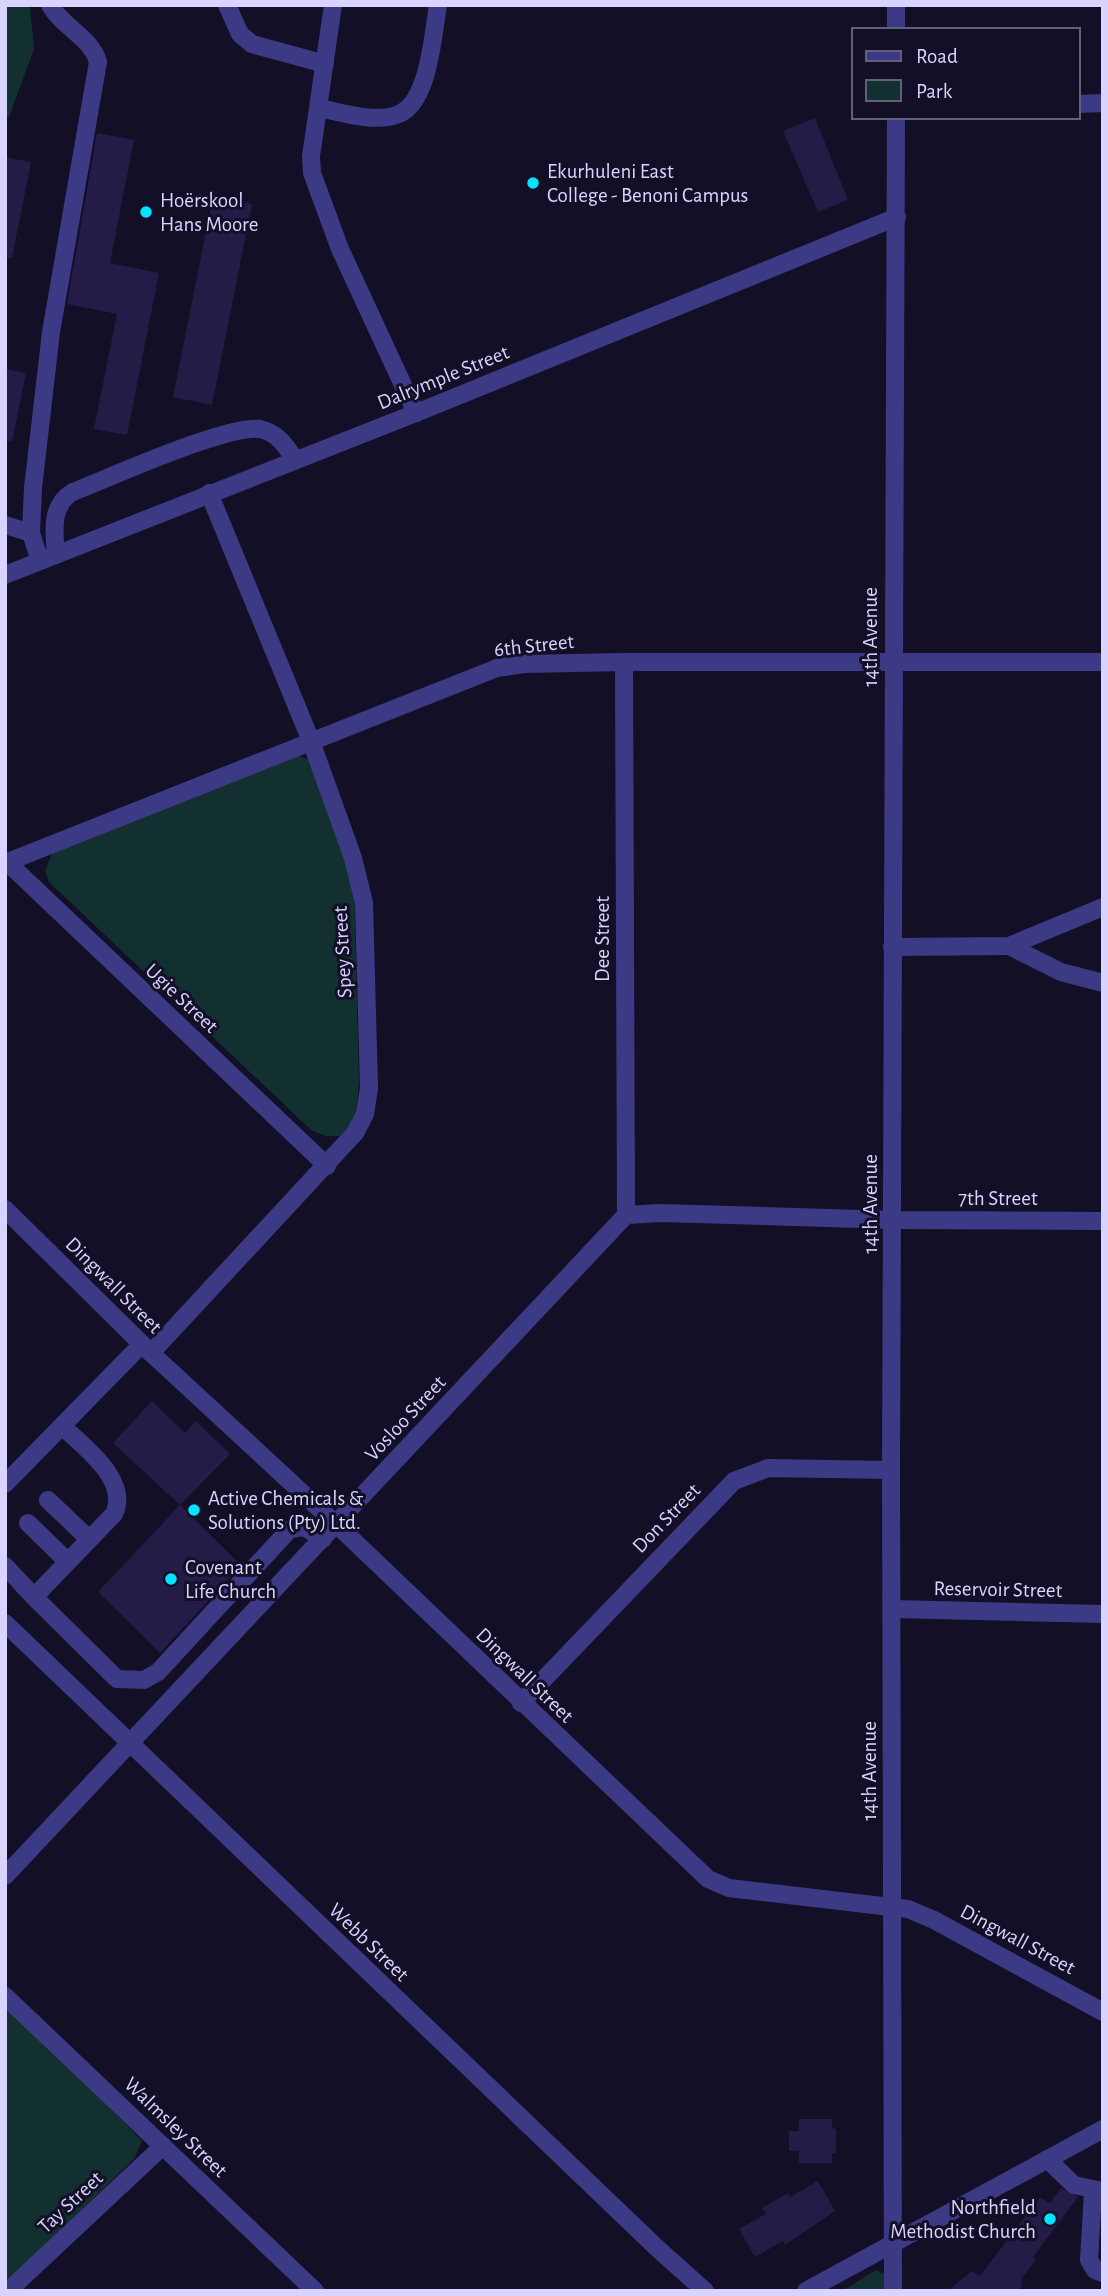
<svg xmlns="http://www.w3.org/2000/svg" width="1108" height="2296" font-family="'Alegreya Sans',sans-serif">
<rect width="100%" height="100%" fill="#130f26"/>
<g fill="#12302f">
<path d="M5,5H30L34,49L9,117L5,118Z"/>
<path d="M292,754L310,760L354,882L359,1083L356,1118L340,1136H325L311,1130L49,882L45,871L53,851Z"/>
<path d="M5,1999L142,2141L134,2159L5,2284Z"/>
<path d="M876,2270L887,2275V2291H842Z"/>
</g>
<g fill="#241b47">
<path d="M815,118L848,200L818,212L783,131Z"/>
<path d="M97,133L134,140L110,263L159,273L127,435L94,429L117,314L67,304Z"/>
<path d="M5,157L31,162L12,258H5Z"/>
<path d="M213,196L252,204L212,405L173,397Z"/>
<path d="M5,369L26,373L12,442L5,441Z"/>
<path d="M152,1401L185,1433L196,1421L230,1454L180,1505L113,1443Z"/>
<path d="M180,1505L241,1565L160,1653L98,1592Z"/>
<path d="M799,2119H832V2128L836,2129V2153H832V2163H799V2151H789V2131H799Z"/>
<path d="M818,2181L835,2211L785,2245L783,2241L755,2257L739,2229L766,2214L762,2208L788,2193L790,2197Z"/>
<path d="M1061,2188L1078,2197L1033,2257L1036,2260L1022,2278L1021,2291H948L972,2271L980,2276L1040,2197L1050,2203Z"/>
</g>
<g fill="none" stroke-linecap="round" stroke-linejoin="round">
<g stroke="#3d3a85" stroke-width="18">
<path d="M227,5L240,34L252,44L325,64"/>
<path d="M333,5L311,156L312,173L340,249L416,413"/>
<path d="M896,30V5"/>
<path d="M1078,104L1103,103"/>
<path d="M318,108C342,112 375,124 399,114C429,102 433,34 438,5"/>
<path d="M5,525L31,533"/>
<path d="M56,555C54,532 50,505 73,492C109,478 228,424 260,429C278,433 286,446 295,460"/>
<path d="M40,561L31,533L33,488L51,332L98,62C91,37 63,28 50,5"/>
<path d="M5,575L416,413L897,217"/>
<path d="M624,662L626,1215"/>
<path d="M7,862L327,1166"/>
<path d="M5,863L497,668L524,664L624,662H1103"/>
<path d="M1009,946L1061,972L1103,983"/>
<path d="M892,947L1009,946L1103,907"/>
<path d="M5,1209L151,1353L336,1524L708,1879L729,1888L908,1909L934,1920L1103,2012"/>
<path d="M151,1353L355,1133L365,1114L369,1088L364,903L353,858L311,741L209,493"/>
<path d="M62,1426C84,1447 130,1480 114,1514L34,1597L117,1679L144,1680L158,1672L290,1529L304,1527L323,1539"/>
<path d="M5,1484L142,1344"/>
<path d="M48,1500L89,1539"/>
<path d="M28,1523L67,1561"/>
<path d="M5,1566L34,1597"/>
<path d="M893,1609L1103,1614"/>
<path d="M5,1623L657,2248L705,2291"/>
<path d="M521,1703L734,1481L768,1468L891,1470"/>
<path d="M5,1876L626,1215L661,1213L893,1220L1103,1221"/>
<path d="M5,1996L315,2291"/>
<path d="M1047,2159L1074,2185L1102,2191"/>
<path d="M1093,2191L1089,2260L1095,2270L1103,2273"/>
<path d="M8,2291L163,2146"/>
<path d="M806,2291L1103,2129"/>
<path d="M893,2291L891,1470L896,117"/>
</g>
</g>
<g fill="#00e5ff" stroke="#130f26" stroke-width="2.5">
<circle cx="533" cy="183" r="7"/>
<circle cx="146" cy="212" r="7"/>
<circle cx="194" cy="1510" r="7"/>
<circle cx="171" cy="1579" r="7"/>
<circle cx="1050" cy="2219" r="7"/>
</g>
<g text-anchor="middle" stroke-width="6" stroke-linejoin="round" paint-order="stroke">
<g font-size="21" fill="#d9d4ff" stroke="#130f26" text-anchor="start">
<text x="547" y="178">Ekurhuleni East<tspan x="547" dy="24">College - Benoni Campus</tspan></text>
<text x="160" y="207">Hoërskool<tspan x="160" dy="24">Hans Moore</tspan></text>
<text x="208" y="1505">Active Chemicals &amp;<tspan x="208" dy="24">Solutions (Pty) Ltd.</tspan></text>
<text x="185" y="1574">Covenant<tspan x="185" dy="24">Life Church</tspan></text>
<text x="1036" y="2214" text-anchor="end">Northfield<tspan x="1036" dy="24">Methodist Church</tspan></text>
</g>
<g font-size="21" fill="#d9d4ff" stroke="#130f26">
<text transform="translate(443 377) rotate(-22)" y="7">Dalrymple Street</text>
<text transform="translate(870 637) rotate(-90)" y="7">14th Avenue</text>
<text transform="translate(534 645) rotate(-6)" y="7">6th Street</text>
<text transform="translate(602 939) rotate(-90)" y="7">Dee Street</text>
<text transform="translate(342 952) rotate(-93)" y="7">Spey Street</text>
<text transform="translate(182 998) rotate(43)" y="7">Ugie Street</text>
<text x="998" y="1205">7th Street</text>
<text transform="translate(870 1204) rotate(-90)" y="7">14th Avenue</text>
<text transform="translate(114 1285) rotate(45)" y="7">Dingwall Street</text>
<text transform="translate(405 1418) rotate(-47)" y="7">Vosloo Street</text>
<text transform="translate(666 1518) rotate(-46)" y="7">Don Street</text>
<text transform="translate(998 1589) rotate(1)" y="7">Reservoir Street</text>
<text transform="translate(525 1675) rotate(44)" y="7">Dingwall Street</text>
<text transform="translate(869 1771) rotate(-90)" y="7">14th Avenue</text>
<text transform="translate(1018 1939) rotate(28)" y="7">Dingwall Street</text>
<text transform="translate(369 1942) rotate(44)" y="7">Webb Street</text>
<text transform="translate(176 2127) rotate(44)" y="7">Walmsley Street</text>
<text transform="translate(70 2202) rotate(-43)" y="7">Tay Street</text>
</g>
</g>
<rect width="1108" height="2296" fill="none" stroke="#d9d4ff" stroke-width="14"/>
<rect x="852" y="28" width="228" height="91" fill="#130f26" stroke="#625e7d" stroke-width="2"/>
<rect x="866" y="51" width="35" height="10" fill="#3d3a85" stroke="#625e7d" stroke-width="2"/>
<text x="916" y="63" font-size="21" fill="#d9d4ff">Road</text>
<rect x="866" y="80" width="35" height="21" fill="#12302f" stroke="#625e7d" stroke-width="2"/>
<text x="916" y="98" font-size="21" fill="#d9d4ff">Park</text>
</svg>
